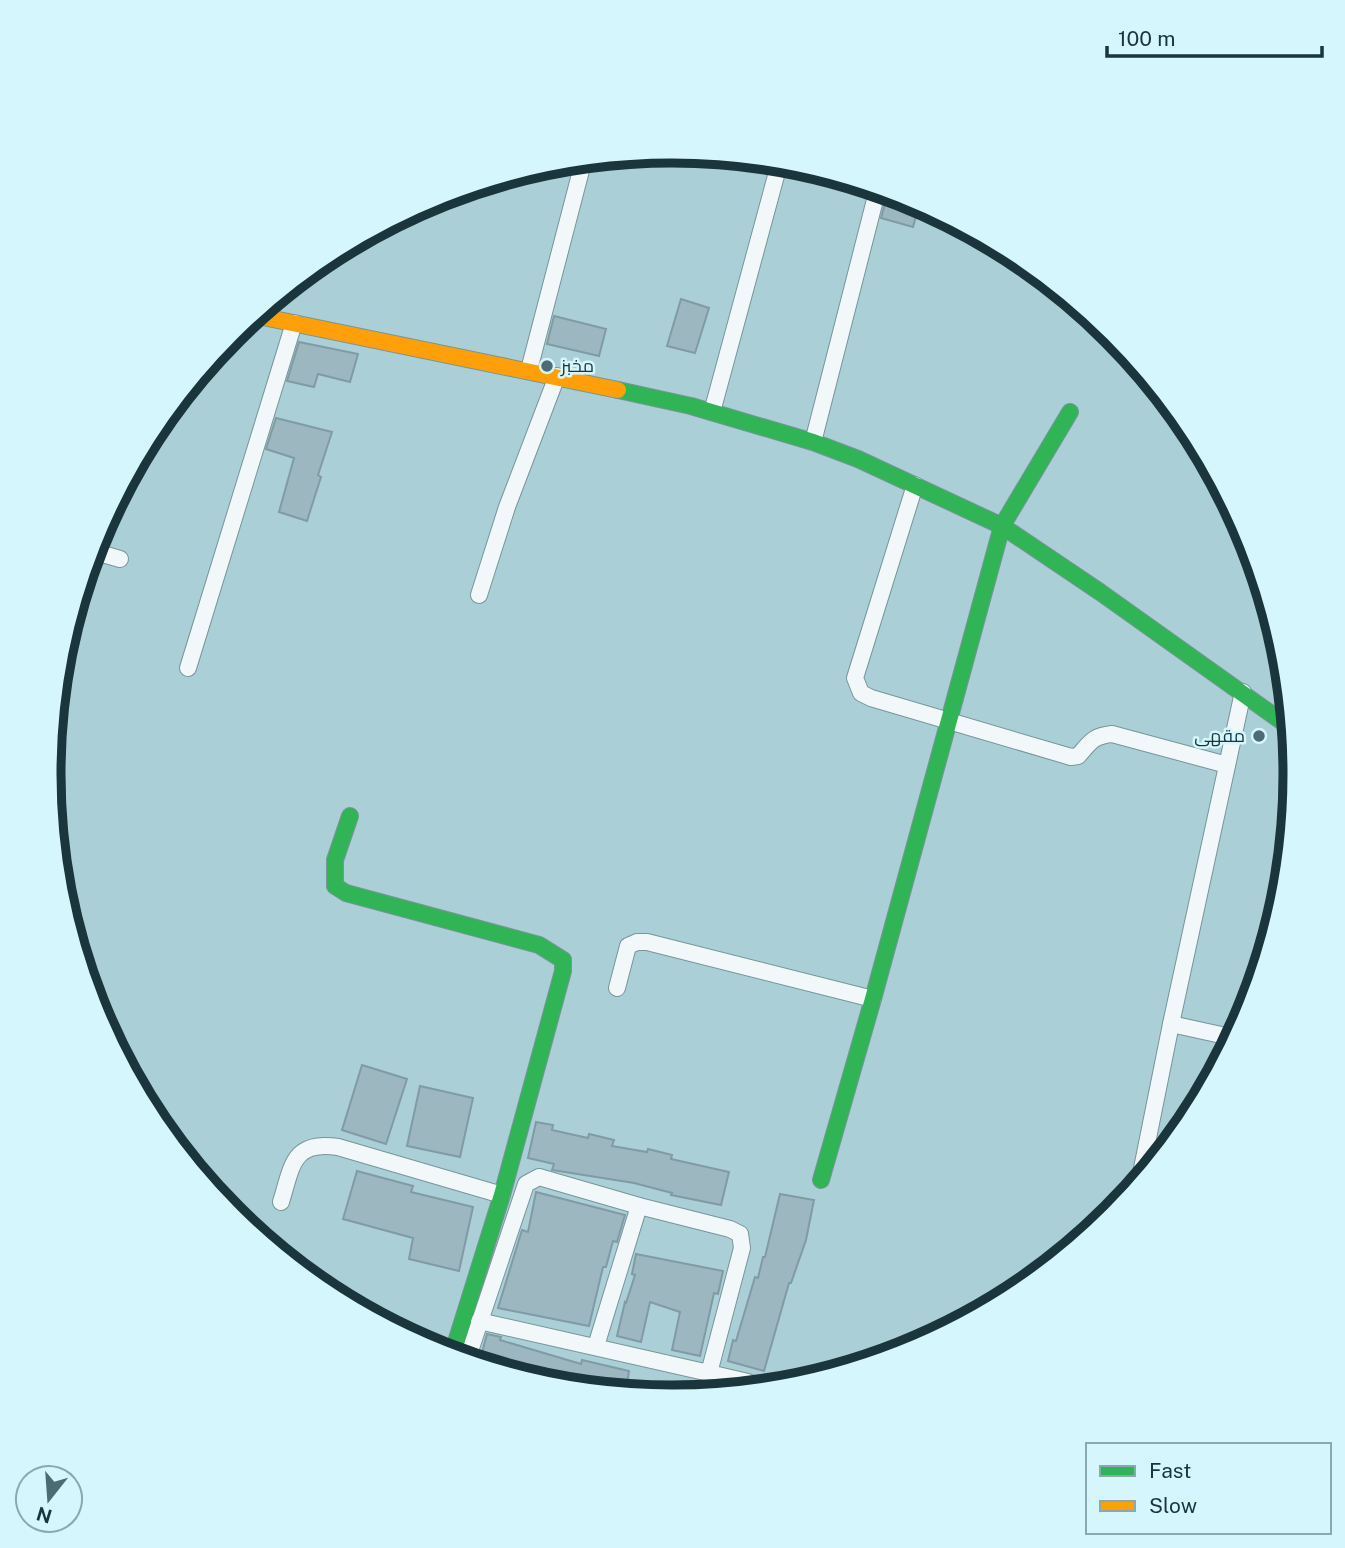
<svg xmlns="http://www.w3.org/2000/svg" width="1345" height="1548" font-family="'Public Sans',Cairo,sans-serif">
<rect width="100%" height="100%" fill="#aacfd7"/>
<g fill="#9cb7bf" stroke="#809ba3" stroke-width="2">
<path d="M887,196L919,205L913,227L881,218Z"/>
<path d="M681,299L709,308L695,353L667,346Z"/>
<path d="M554,316L606,329L599,356L547,344Z"/>
<path d="M299,342L358,354L350,382L318,374L314,387L287,381Z"/>
<path d="M276,418L332,432L318,475L321,477L307,521L279,512L294,458L266,449Z"/>
<path d="M362,1065L407,1079L386,1144L342,1130Z"/>
<path d="M420,1086L473,1098L460,1157L407,1146Z"/>
<path d="M536,1122L553,1125L552,1130L588,1138L589,1134L614,1140L612,1146L647,1152L648,1149L672,1155L671,1159L729,1172L721,1205L671,1195L672,1193L634,1183L552,1170L554,1164L528,1158Z"/>
<path d="M357,1171L413,1186L411,1192L473,1207L459,1271L409,1259L413,1238L343,1219Z"/>
<path d="M536,1192L625,1215L617,1242L613,1241L606,1267H603L589,1326L498,1308L522,1230L528,1232Z"/>
<path d="M780,1194L814,1200L806,1240L791,1283H789L764,1371L728,1361L733,1340L736,1341L755,1277L758,1278L763,1257H765Z"/>
<path d="M636,1254L723,1271L718,1294L714,1293L700,1356L672,1350L680,1312L650,1302L641,1342L617,1336L625,1302L626,1303L635,1275L632,1274Z"/>
<path d="M487,1334L501,1337L500,1340L581,1364L582,1360L629,1371L626,1393L588,1389L568,1384V1387L561,1386L479,1364Z"/>
</g>
<g fill="none" stroke-linecap="round" stroke-linejoin="round">
<defs>
<g id="street">
<path d="M529,370L584,159"/>
<path d="M712,412L780,161"/>
<path d="M813,442L878,188"/>
<path d="M915,485L855,678L861,693L871,698L1071,757L1078,756C1090,743 1092,736 1112,734L1227,765"/>
<path d="M92,551L120,559"/>
<path d="M479,595L507,507L557,376"/>
<path d="M188,668L294,323"/>
<path d="M617,988L628,946L637,942H647L873,999"/>
<path d="M1171,1024L1235,1038"/>
<path d="M1139,1183L1171,1024L1243,692"/>
<path d="M281,1202C292,1167 292,1140 338,1147L502,1195"/>
<path d="M479,1321L709,1373L742,1248L740,1234L730,1229L639,1206"/>
<path d="M467,1360L526,1184L539,1177L639,1206L596,1346"/>
<path d="M709,1373L748,1382"/>
</g>
<g id="fast">
<path d="M618,390L691,406L813,442L858,459L1002,526L1100,592L1291,728"/>
<path d="M350,816L335,860V886L346,893L539,945L563,960V971L502,1195L452,1355"/>
<path d="M821,1180L873,999L1002,526L1070,412"/>
</g>
<path id="slow" d="M254,315L618,390"/>
</defs>
<use href="#street" stroke="#77959a" stroke-width="18"/>
<use href="#fast" stroke="#77959a" stroke-width="18"/>
<use href="#slow" stroke="#77959a" stroke-width="18"/>
<use href="#street" stroke="#f2f8f9" stroke-width="16"/>
<use href="#fast" stroke="#30b455" stroke-width="16"/>
<use href="#slow" stroke="#ff9f0a" stroke-width="16"/>
</g>
<g fill="#4c6b72" stroke="#d5f6fd" stroke-width="2.5">
<circle cx="547" cy="366" r="7"/>
<circle cx="1259" cy="736" r="7"/>
</g>
<g text-anchor="middle" stroke-width="5" stroke-linejoin="round" paint-order="stroke">
<g font-size="18" fill="#1a353b" stroke="#d5f6fd" text-anchor="start">
<text x="561" y="372">مخبز</text>
<text x="1245" y="742" text-anchor="end">مقهى</text>
</g>
</g>
<path d="M0 0H1345V1548H0ZM61 774a611 611 0 1 1 1222 0a611 611 0 1 1-1222 0Z" fill="#d5f6fd" fill-rule="evenodd"/>
<path fill="none" stroke="#1a353b" stroke-width="9" d="M61 774a611 611 0 1 1 1222 0a611 611 0 1 1-1222 0Z"/>
<rect x="1086" y="1443" width="245" height="91" fill="#d5f6fd" stroke="#8aa9af" stroke-width="2"/>
<rect x="1100" y="1466" width="35" height="10" fill="#30b455" stroke="#8aa9af" stroke-width="2"/>
<text x="1149" y="1478" font-size="21" fill="#1a353b">Fast</text>
<rect x="1100" y="1501" width="35" height="10" fill="#ff9f0a" stroke="#8aa9af" stroke-width="2"/>
<text x="1149" y="1513" font-size="21" fill="#1a353b">Slow</text>
<g transform="translate(49 1499) rotate(197)"><circle r="33" fill="#d5f6fd" stroke="#8aa9af" stroke-width="2"/>
<path d="M0-5L12 26L0 18L-12 26Z" fill="#4c6b72"/>
<text y="-10" font-size="19" font-weight="bold" text-anchor="middle" fill="#1a353b">N</text>
</g>
<path d="M1107 46v10h215v-10" fill="none" stroke="#1a353b" stroke-width="3.5"/>
<text x="1118" y="46" font-size="21" fill="#1a353b" stroke="#d5f6fd" stroke-width="5" paint-order="stroke">100 m</text>
</svg>
